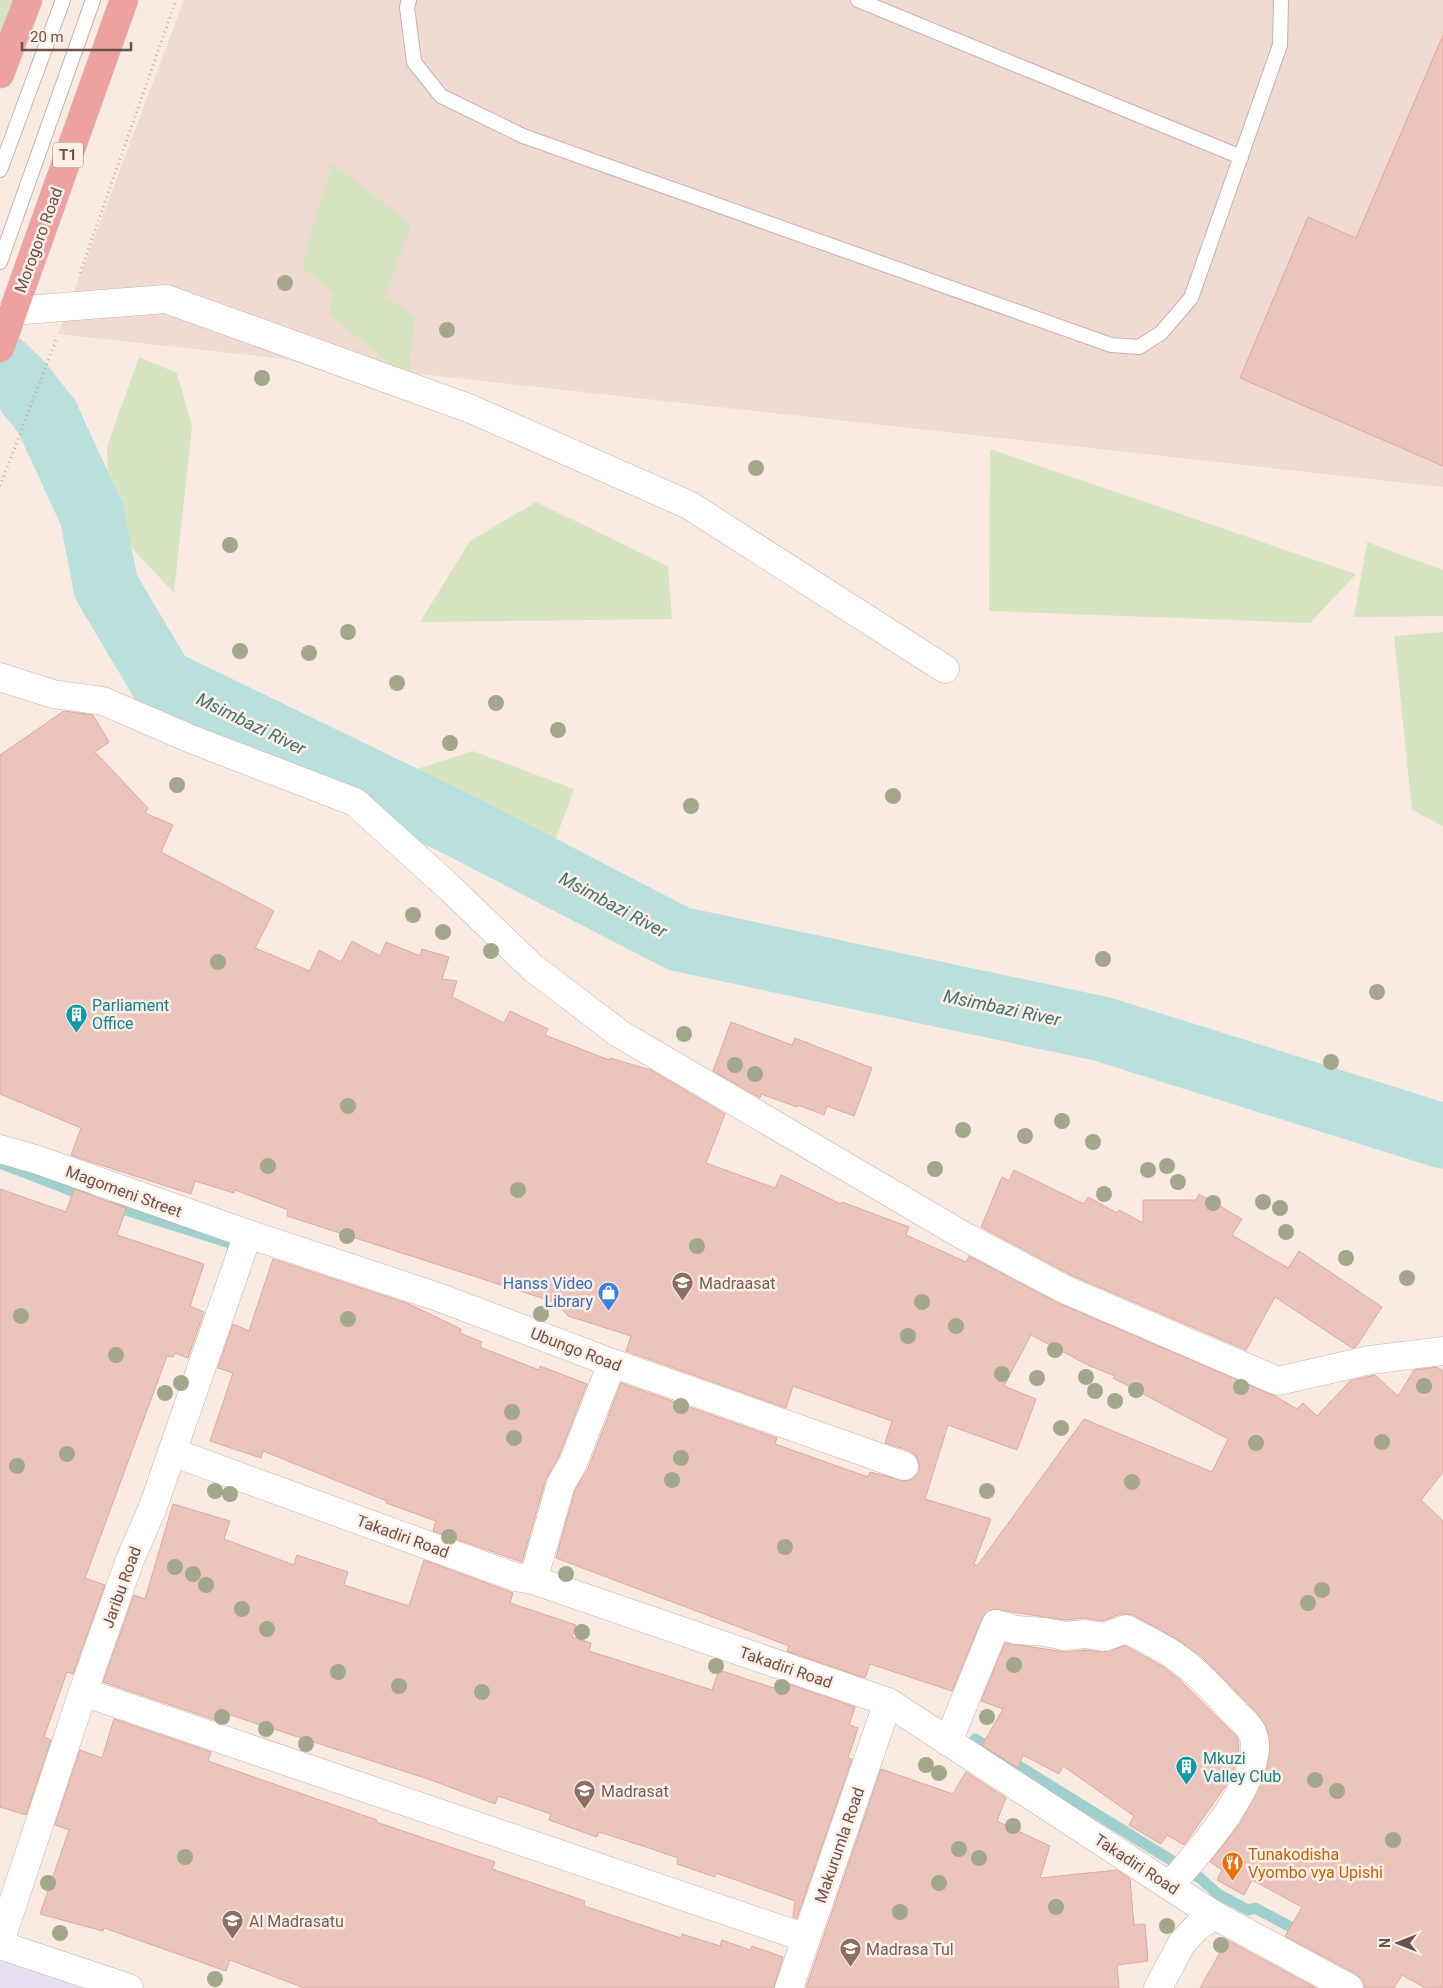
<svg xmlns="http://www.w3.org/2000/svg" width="1443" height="1988" font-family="Roboto,sans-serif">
<rect width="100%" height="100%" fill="#f9ebe2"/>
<path fill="#efdbd1" d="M184,0H1443V487L58,334Z"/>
<path fill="#e8dff5" d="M0,1956L106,1988H0Z"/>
<g fill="#d7e4c2">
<path d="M0,0H20L0,45Z"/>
<path d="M332,163L411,225L385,296L415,316L409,379L330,315L332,293L302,266Z"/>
<path d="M139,357L177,373L192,426L174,593L131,547L109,500L107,447Z"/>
<path d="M990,449L1356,574L1310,623L989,611Z"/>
<path d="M536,502L668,566L672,619L420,622L470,541Z"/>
<path d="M1367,542L1443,570V616L1354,617Z"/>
<path d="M1443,632V826L1412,810L1394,636Z"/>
<path d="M473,751L574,789L555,841L417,769Z"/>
</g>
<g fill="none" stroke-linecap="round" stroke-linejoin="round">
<g stroke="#a0d0cd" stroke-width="11">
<path d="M0,1163L86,1196"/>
<path d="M113,1206L233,1244L232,1256"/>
<path d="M975,1739L1200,1878L1218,1894L1248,1910L1255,1908L1304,1934"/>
</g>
<path stroke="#b9e0dd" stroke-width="65" d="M0,364L21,384L47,417L92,515L106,587L162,681L459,825L679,939L1102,1029L1443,1136"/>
</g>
<g fill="#ebc5bc" stroke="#dca99f" fill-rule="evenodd">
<path d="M1443,35V466L1240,378L1308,217L1356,238Z"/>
<path d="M64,711L93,715L109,742L95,752L148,808L145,813L173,825L161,852L274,911L255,948L310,971L319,950L341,962L352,941L380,956L386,942L420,956L422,949L449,957L442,979L457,981L452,997L504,1023L510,1011L548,1029L545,1035L609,1060L610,1058L651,1070L725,1114L706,1163L775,1188L781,1175L841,1204L842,1202L909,1227L906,1235L966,1262L969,1256L1058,1303L1275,1396L1297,1409L1303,1403L1317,1416L1350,1381L1375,1375L1398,1396L1414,1370L1437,1367L1443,1371V1472L1421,1500L1443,1521V1988H1425L1402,1975L1394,1988H1365L1363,1980L1356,1974L1285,1936L1302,1907L1252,1880L1244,1895L1217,1880L1222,1870L1210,1862L1241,1822L1265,1776L1270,1752L1267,1729L1258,1714L1201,1656L1178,1640L1133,1615L1121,1614L1102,1621L1084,1618L1065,1620L992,1609L982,1618L952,1691L870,1664L865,1678L787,1651L789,1646L556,1558L575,1490L588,1469L621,1383L777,1438L775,1444L868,1477L870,1472L907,1481L914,1478L919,1472V1463L916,1456L910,1451L885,1443L892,1421L793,1386L786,1408L626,1351L631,1336L568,1316L557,1303L287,1216L288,1210L235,1190L234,1193L195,1181L191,1194L76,1157L71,1155L81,1128L0,1094V755ZM1031,1335L1090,1366L1115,1376L1113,1378L1228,1439L1212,1472L1084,1419L977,1566L974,1564L991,1519L925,1499L948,1425L1017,1450L1036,1399L1004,1386Z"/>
<path d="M731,1022L792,1045L795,1038L872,1068L854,1116L827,1106L824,1115L798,1105L797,1107L761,1094L760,1098L713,1071Z"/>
<path d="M1014,1170L1084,1204L1088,1197L1117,1213L1119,1210L1143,1223V1200H1196L1199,1194L1242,1219L1232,1235L1288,1268L1299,1251L1382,1307L1356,1347L1352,1348L1275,1297L1246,1350L1071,1275L981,1227L1002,1177L1009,1181Z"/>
<path d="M0,1189L66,1212L74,1189L126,1208L117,1235L204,1264L190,1306L204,1312L188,1358L175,1353L173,1357L167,1356L85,1578L105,1585L73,1674L67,1672L44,1737L51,1740L26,1815L0,1807Z"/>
<path d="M273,1259L409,1304L461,1329L460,1333L482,1342L480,1347L539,1370L540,1366L587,1384L559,1456L546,1479L522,1562L433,1531L436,1521L386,1503L387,1501L263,1451L261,1458L210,1441L233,1373L218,1368L233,1324L249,1331Z"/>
<path d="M173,1504L230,1521L224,1539L294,1565L297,1555L348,1572L344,1585L409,1606L424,1560L513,1593L510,1603L576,1625L572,1637L591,1643L589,1651L712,1690L719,1670L774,1688L777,1680L855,1707L849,1725L858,1728L848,1758L852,1759L797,1918L793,1917L795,1901L716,1873L715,1877L677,1864L678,1858L646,1847L599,1832L597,1837L549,1820L551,1814L498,1796L495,1804L431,1780L224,1713L221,1722L103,1682L134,1595L145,1599Z"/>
<path d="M1005,1643L1065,1652L1085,1650L1102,1652L1125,1646L1162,1666L1180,1680L1237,1737L1239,1749L1236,1765L1227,1784L1184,1845L1167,1835L1161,1844L1129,1825L1134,1816L1063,1766L1059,1774L1023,1755L1018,1768L982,1745L1003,1709L981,1701Z"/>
<path d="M114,1719L211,1752L208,1761L377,1820L376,1822L495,1862L492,1869L585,1901L584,1906L681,1938L682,1934L720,1946L722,1940L750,1950L752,1946L783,1957L774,1988H304L230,1960L226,1971L104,1928L103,1931L40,1914L69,1830L55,1825L80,1750L102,1758Z"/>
<path d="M881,1769L953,1794L966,1772L1006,1798L997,1821L1050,1846L1040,1878L1117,1870L1130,1879L1134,1925L1145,1924L1148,1961L1117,1965L1119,1988H806Z"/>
<path d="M1227,1940L1316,1988H1200Z"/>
</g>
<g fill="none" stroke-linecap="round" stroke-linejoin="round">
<defs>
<g id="lane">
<path d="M409,0L407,7L414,62L441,96L523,136L1111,345L1139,347L1161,333L1191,298L1280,45L1281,0"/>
<path d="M858,0L1241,157"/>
<path d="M0,170L63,0"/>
<path d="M0,262L93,0"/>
</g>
<g id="street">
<path d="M12,311L166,299L471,409L689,505L945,669"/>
<path d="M0,677L53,694L103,701L191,739L355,802L450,888L533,968L620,1034L964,1236L1064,1289L1278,1381L1370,1360L1443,1351"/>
<path d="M0,1149L38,1160L248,1234L441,1298L612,1363L904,1466"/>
<path d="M172,1452L515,1577L533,1580L888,1702L1214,1915L1349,1988"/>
<path d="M533,1580L561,1484L573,1463L612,1363"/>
<path d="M83,1692L806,1938"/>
<path d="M948,1742L996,1624L1016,1630L1045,1632L1064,1636L1085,1634L1104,1637L1126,1629C1137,1635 1149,1640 1160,1647C1189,1662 1212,1688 1234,1712C1239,1718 1249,1725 1252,1732C1271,1774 1195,1857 1170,1885"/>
<path d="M0,1942L83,1692L130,1560L153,1507L248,1234"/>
<path d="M0,1945L129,1988"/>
<path d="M789,1988L888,1702"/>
<path d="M1158,1988L1182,1943L1197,1927L1214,1915"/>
</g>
<g id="highway">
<path d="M0,74L28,0"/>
<path d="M0,348L124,0"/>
</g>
</defs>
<use href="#lane" stroke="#c8b1aa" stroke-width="16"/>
<use href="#street" stroke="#c8b1aa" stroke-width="29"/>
<use href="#highway" stroke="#d3cac9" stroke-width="29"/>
<g stroke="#cfa8a0" stroke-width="3" stroke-dasharray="1 4" stroke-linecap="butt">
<path d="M80,273L176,0"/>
<path d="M0,486L56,340"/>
</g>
<use href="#lane" stroke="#fff" stroke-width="14"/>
<use href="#street" stroke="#fff" stroke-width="28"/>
<use href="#highway" stroke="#eda29f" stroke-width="28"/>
</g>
<g fill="#a3a88c">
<circle cx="285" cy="283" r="8"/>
<circle cx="447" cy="330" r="8"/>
<circle cx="262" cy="378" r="8"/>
<circle cx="756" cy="468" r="8"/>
<circle cx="230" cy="545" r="8"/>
<circle cx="348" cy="632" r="8"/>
<circle cx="240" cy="651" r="8"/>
<circle cx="309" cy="653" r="8"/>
<circle cx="397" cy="683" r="8"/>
<circle cx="496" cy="703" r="8"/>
<circle cx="558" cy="730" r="8"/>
<circle cx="450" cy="743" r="8"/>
<circle cx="177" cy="785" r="8"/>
<circle cx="893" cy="796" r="8"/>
<circle cx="691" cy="806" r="8"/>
<circle cx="413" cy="915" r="8"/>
<circle cx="443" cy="932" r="8"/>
<circle cx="491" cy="951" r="8"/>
<circle cx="1103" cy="959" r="8"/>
<circle cx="218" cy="962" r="8"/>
<circle cx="1377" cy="992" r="8"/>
<circle cx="684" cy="1034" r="8"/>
<circle cx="1331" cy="1062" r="8"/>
<circle cx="735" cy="1065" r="8"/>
<circle cx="755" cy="1074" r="8"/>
<circle cx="348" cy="1106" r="8"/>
<circle cx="1062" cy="1121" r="8"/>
<circle cx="963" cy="1130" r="8"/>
<circle cx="1025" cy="1136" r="8"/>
<circle cx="1093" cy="1142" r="8"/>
<circle cx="268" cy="1166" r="8"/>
<circle cx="1167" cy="1166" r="8"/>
<circle cx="935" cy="1169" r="8"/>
<circle cx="1148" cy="1170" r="8"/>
<circle cx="1178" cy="1182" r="8"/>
<circle cx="518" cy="1190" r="8"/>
<circle cx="1104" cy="1194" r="8"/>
<circle cx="1263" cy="1202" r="8"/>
<circle cx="1213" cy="1203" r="8"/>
<circle cx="1280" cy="1208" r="8"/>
<circle cx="1286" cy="1232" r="8"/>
<circle cx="347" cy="1236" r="8"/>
<circle cx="697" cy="1246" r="8"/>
<circle cx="1346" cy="1258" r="8"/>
<circle cx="1407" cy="1278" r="8"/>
<circle cx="922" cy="1302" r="8"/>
<circle cx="541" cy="1314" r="8"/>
<circle cx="21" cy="1316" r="8"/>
<circle cx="348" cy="1319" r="8"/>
<circle cx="956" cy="1326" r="8"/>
<circle cx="908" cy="1336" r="8"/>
<circle cx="1055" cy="1350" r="8"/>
<circle cx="116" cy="1355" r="8"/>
<circle cx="1002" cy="1374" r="8"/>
<circle cx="1086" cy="1377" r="8"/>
<circle cx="1037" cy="1378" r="8"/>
<circle cx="181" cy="1383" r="8"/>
<circle cx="1424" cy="1386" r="8"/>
<circle cx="1241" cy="1387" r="8"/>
<circle cx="1136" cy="1390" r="8"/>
<circle cx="1095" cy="1391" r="8"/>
<circle cx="165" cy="1393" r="8"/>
<circle cx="1115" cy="1401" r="8"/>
<circle cx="681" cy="1406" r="8"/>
<circle cx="512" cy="1412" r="8"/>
<circle cx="1061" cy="1428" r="8"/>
<circle cx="514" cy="1438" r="8"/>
<circle cx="1382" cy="1442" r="8"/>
<circle cx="1256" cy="1443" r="8"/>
<circle cx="67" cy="1454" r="8"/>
<circle cx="681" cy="1458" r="8"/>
<circle cx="17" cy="1466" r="8"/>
<circle cx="672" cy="1480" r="8"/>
<circle cx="1132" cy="1482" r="8"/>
<circle cx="215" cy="1491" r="8"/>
<circle cx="987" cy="1491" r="8"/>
<circle cx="230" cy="1494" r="8"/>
<circle cx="449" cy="1537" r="8"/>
<circle cx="785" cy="1547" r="8"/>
<circle cx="175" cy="1567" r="8"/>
<circle cx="193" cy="1574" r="8"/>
<circle cx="566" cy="1574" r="8"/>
<circle cx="206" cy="1585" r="8"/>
<circle cx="1322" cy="1590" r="8"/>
<circle cx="1308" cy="1603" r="8"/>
<circle cx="242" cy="1609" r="8"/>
<circle cx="267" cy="1629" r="8"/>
<circle cx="582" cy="1632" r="8"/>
<circle cx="1014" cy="1665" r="8"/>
<circle cx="716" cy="1666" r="8"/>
<circle cx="338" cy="1672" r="8"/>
<circle cx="399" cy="1686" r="8"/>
<circle cx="782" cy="1687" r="8"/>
<circle cx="482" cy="1692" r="8"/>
<circle cx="222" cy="1717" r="8"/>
<circle cx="987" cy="1717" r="8"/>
<circle cx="266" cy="1729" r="8"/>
<circle cx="306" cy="1744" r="8"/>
<circle cx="926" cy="1765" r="8"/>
<circle cx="939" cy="1773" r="8"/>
<circle cx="1315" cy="1780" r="8"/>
<circle cx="1337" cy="1791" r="8"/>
<circle cx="1013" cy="1826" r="8"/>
<circle cx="1393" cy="1840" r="8"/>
<circle cx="959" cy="1849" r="8"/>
<circle cx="185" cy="1857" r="8"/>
<circle cx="979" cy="1858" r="8"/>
<circle cx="48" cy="1883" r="8"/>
<circle cx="939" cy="1883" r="8"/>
<circle cx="1056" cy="1907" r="8"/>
<circle cx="900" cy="1912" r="8"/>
<circle cx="1167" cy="1926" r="8"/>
<circle cx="60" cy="1933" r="8"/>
<circle cx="1221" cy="1945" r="8"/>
<circle cx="215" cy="1979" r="8"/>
</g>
<defs>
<symbol id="building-pin" viewBox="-11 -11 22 30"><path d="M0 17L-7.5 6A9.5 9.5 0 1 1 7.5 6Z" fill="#0f9aa8" stroke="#fcefe7"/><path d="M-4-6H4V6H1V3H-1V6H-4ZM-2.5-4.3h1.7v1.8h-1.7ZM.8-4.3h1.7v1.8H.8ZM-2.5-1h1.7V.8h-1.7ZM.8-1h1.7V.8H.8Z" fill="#fff"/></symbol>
<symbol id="school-pin" viewBox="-11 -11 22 30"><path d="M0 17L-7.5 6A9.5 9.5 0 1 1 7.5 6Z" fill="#8d6e63" stroke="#fcefe7"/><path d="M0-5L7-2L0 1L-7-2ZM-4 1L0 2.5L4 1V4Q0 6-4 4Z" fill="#fff"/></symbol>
<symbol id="shop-pin" viewBox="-11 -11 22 30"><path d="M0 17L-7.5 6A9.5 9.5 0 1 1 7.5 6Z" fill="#3f7fe0" stroke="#fcefe7"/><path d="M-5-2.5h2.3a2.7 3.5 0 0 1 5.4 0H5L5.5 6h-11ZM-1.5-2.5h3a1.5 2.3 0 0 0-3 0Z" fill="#fff"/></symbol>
<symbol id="restaurant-pin" viewBox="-11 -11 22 30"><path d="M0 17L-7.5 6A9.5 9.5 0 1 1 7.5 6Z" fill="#e8710a" stroke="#fcefe7"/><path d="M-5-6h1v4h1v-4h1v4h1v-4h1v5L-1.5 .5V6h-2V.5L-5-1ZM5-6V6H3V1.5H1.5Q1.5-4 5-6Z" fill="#fff"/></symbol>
</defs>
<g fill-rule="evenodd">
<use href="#building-pin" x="64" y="1002" width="25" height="34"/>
<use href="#school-pin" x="670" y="1270" width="25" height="34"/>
<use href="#shop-pin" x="596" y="1280" width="25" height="34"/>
<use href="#building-pin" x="1174" y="1754" width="25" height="34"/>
<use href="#school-pin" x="572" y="1778" width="25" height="34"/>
<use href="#restaurant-pin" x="1220" y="1850" width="25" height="34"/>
<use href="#school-pin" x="220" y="1908" width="25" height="34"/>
<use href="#school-pin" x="838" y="1936" width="25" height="34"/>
</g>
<g text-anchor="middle" stroke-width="5" stroke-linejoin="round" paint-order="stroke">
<rect fill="#fcefe7" stroke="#98807a" stroke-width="1" x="53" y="142.5" width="30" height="25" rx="4"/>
<g font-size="15" font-weight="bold" fill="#6d504b">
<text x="68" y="160">T1</text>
</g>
<g font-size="16" fill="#6d504b" stroke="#fcefe7">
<text transform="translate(38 240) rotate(-70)" y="6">Morogoro Road</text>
<text transform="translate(124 1191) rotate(20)" y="6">Magomeni Street</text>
<text transform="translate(576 1349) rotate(21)" y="6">Ubungo Road</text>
<text transform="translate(403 1536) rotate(20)" y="6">Takadiri Road</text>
<text transform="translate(121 1587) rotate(-70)" y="6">Jaribu Road</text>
<text transform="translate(786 1667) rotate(19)" y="6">Takadiri Road</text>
<text transform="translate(839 1845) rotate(-71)" y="6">Makurumla Road</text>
<text transform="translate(1137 1864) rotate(33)" y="6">Takadiri Road</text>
</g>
<g font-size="16" fill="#0d838f" stroke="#fcefe7" text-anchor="start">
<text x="92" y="1011">Parliament<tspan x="92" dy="18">Office</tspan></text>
<text x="1203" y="1764">Mkuzi<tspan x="1203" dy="18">Valley Club</tspan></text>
</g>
<g font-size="16" fill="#366cbe" stroke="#fcefe7" text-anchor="end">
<text x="593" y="1289">Hanss Video<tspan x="593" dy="18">Library</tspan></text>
</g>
<g font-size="16" fill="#785e54" stroke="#fcefe7" text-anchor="start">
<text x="699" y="1289">Madraasat</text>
<text x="601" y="1797">Madrasat</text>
<text x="249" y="1927">Al Madrasatu</text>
<text x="866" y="1955">Madrasa Tul</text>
</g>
<g font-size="16" fill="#c56008" stroke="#fcefe7" text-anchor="start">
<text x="1248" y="1860">Tunakodisha<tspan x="1248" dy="18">Vyombo vya Upishi</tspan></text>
</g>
<g font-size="18" font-style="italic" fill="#42726f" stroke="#fcefe7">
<text transform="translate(251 724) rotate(26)" y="6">Msimbazi River</text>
<text transform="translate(613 905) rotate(28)" y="6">Msimbazi River</text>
<text transform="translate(1002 1008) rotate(12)" y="6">Msimbazi River</text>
</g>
</g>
<g transform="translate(1398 1943) rotate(270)" stroke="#fcefe7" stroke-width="4" paint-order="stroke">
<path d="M0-4L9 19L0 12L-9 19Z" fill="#6d504b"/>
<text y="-8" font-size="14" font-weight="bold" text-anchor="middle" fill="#6d504b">N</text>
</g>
<path d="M22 42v8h109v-8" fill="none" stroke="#6d504b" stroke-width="2.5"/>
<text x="30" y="42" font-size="15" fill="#6d504b" stroke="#fcefe7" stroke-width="4" paint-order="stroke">20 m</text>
</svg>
